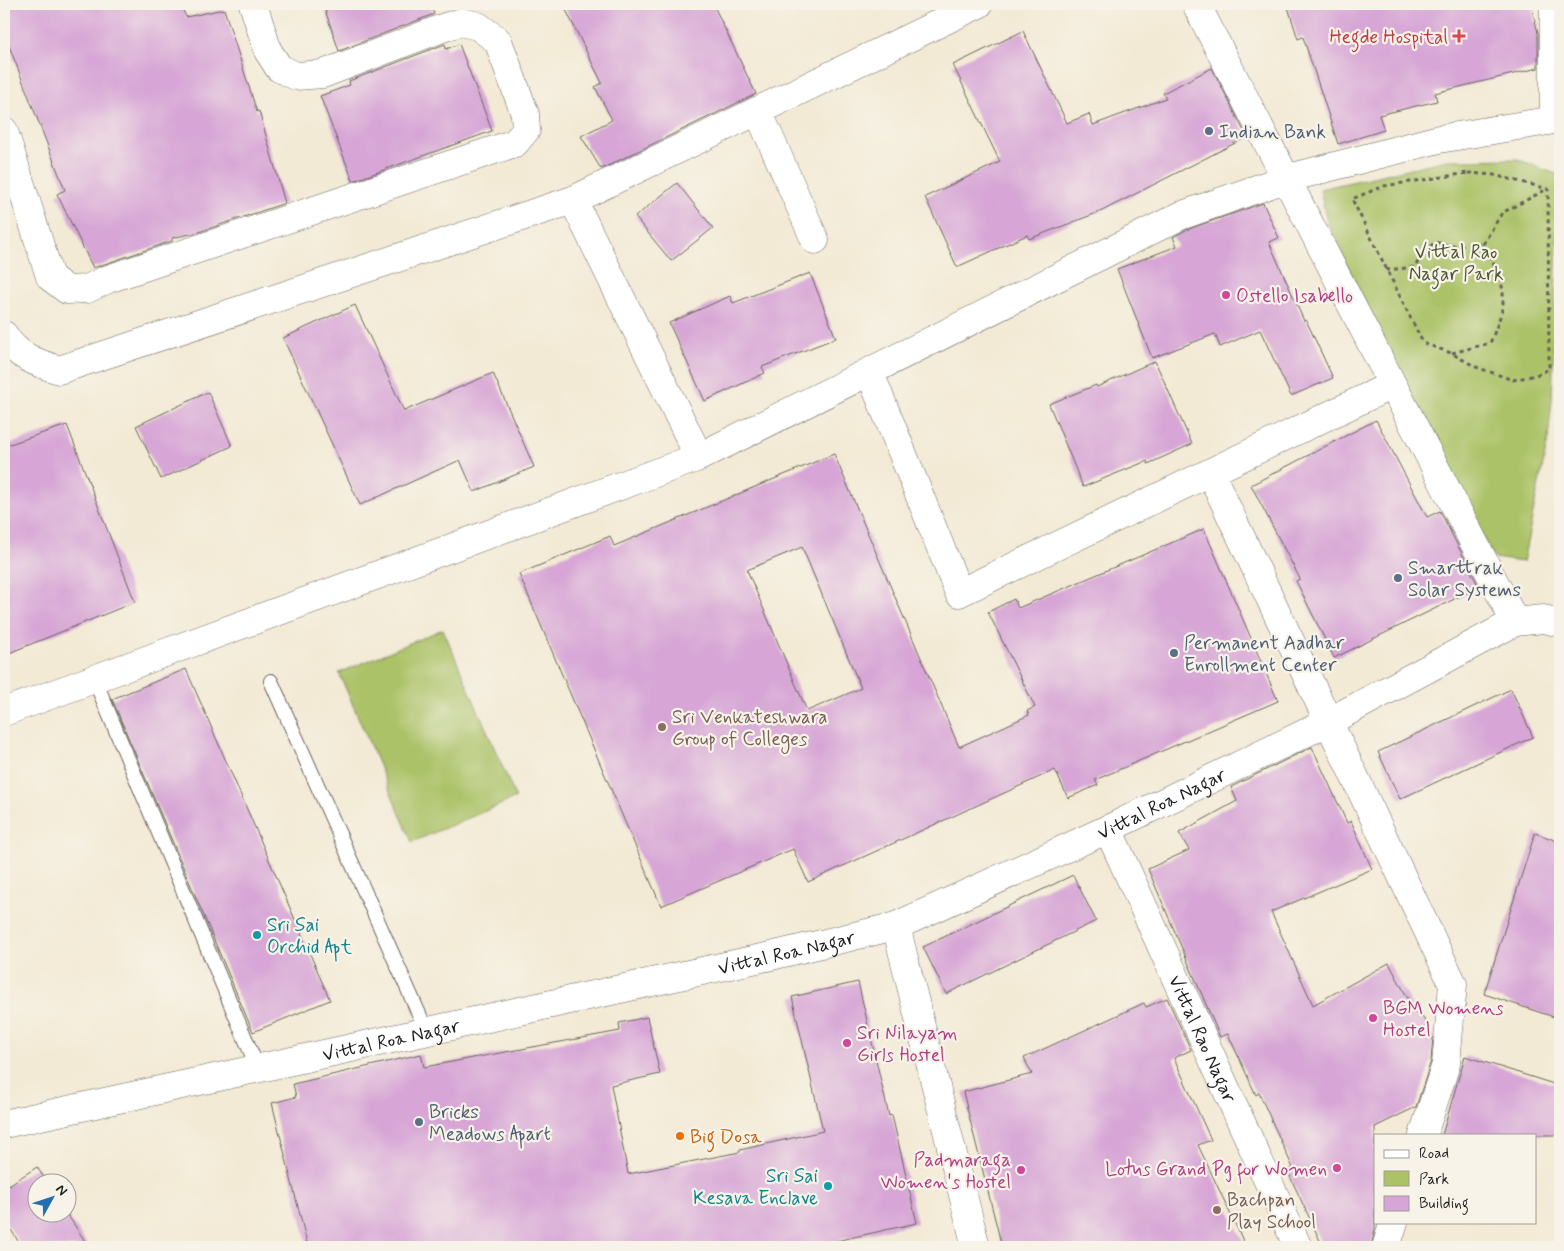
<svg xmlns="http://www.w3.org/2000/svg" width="1564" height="1251" font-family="Mynerve,sans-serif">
<rect width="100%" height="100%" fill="#f7f3e8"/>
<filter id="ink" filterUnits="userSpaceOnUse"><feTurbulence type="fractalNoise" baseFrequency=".02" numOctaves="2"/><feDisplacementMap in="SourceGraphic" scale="10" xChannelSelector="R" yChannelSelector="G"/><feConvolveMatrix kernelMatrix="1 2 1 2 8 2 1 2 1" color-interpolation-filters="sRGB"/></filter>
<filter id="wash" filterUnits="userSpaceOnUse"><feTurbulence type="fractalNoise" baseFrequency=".0096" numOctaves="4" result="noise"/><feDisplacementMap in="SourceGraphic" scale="20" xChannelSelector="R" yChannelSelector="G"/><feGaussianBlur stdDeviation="1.12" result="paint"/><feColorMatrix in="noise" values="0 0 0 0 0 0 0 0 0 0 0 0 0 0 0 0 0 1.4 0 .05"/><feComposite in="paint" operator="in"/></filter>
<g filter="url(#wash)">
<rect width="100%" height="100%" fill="#f3ead5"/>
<g fill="#acc267" stroke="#646f42">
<path d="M1517,159L1559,175L1552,399L1548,440L1523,562L1494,558L1402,381L1327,222L1320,189L1447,160Z"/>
<path d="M443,629L516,798L412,842L339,673Z"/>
</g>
<g id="blocks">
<g fill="#d7a6d6" fill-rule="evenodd">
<path d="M4,4H180L186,17L224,9L257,112L259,111L285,203L199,232L172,238V241L93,268L57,194L65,190L4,33Z"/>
<path d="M323,4H430L434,14L339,51Z"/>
<path d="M563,4H713L756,94L601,169L581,136L612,120L595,87L602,83Z"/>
<path d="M1287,4H1531L1538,33V68L1435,93L1437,101L1379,115L1384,130L1338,144L1303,37L1298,39Z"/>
<path d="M1023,31L1067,123L1089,114L1093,125L1166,98L1163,93L1212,68L1247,137L1102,211L1029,239L1027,235L957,267L925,197L1000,162L953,65Z"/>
<path d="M445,44L446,49L459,44L492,131L353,181L320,96L350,85L349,81Z"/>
<path d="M677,183L713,228L671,261L635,217Z"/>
<path d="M1263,203L1279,238L1269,242L1304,321L1306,320L1333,378L1291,396L1260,330L1220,347L1215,334L1152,358L1117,269L1177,246L1173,237L1186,230Z"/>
<path d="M810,273L836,338L762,367L765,373L705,401L669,323L730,296L733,303Z"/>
<path d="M355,305L404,411L493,373L534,467L474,492L460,460L360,505L283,338Z"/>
<path d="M1155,361L1192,444L1148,464L1147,461L1083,487L1049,404L1096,385L1097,387Z"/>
<path d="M208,392L232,446L161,479L136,426Z"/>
<path d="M1376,420L1427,517L1440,511L1479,587L1334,658L1296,581L1300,579L1251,485Z"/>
<path d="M67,425L135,602L4,655V446Z"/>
<path d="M834,454L959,747L1029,715L1027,711L1035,707L988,612L1014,599L1018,608L1204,529L1278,701L1095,780L1098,785L1068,798L1055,770L808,882L793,849L661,906L519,574L610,536L614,546ZM802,547L861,688L807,711L747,570Z"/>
<path d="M186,669L330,1000L253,1032L112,699Z"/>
<path d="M1511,689L1533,737L1400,799L1378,752Z"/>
<path d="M1312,747L1347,823L1351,821L1372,869L1271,912L1313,1005L1389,963L1416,1014L1420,1012L1433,1037L1431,1061L1416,1107L1375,1127V1229L1371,1247H1323L1287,1170L1293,1168L1259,1093L1256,1095L1228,1034L1220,1037L1148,869L1189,850L1179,833L1237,801L1231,787Z"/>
<path d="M1535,833L1560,842V1019L1484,994Z"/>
<path d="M1073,875L1096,921L946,994L923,947Z"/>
<path d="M858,982L889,1116L892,1115L917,1223L809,1247H308L272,1103L296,1097L293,1084L421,1054L424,1067L620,1031L619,1023L647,1017L660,1074L611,1085L628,1174L740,1152V1150L823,1131L792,997Z"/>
<path d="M1167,998L1191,1050L1174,1058L1211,1140L1198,1145L1246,1247H1002L963,1092L1032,1074L1024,1058L1144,1003L1146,1007Z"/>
<path d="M1465,1056L1560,1086V1135H1442Z"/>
<path d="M37,1167L48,1184H38V1214H67L89,1247H22L4,1219V1188Z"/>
</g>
</g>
</g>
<g filter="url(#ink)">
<use href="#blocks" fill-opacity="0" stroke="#67645d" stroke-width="1"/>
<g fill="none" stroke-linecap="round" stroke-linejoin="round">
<defs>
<g id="lane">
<path d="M94,678L258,1069"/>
<path d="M271,681L427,1032"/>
</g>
<g id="street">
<path d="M1196,4L1515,622"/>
<path d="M758,111L815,240"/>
<path d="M1554,120V4"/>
<path d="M4,131L50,277L67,290L87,289L108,279L515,143L526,130L525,114L498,41L478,26L461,22L445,27L323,74L296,76L279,68L268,51L253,4"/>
<path d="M573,200L699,457"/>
<path d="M4,335C16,356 37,363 59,370L573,200L979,4"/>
<path d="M870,373L959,593L1392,385"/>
<path d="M1211,474L1453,984L1446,1064L1423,1135"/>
<path d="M4,712L699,457L1180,216L1285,179L1439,139L1554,120L1560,121"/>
<path id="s1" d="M1108,829L1298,1247"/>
<path d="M896,926L976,1247"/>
<path d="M1386,1247L1394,1222"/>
</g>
<g id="secondary">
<path id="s2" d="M4,1124L771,956L896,926L1108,829L1328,722L1515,622L1544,619L1560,623"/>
</g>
</defs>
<use href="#lane" stroke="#67645d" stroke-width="16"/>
<use href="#street" stroke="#67645d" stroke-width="29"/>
<use href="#secondary" stroke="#67645d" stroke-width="29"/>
<g stroke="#67645d" stroke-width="3" stroke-dasharray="4 4" stroke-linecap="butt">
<path d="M1468,173L1494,175L1548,189L1549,369L1536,375L1513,380L1476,367L1451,353L1423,343L1352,199L1384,186Z"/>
<path d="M1483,244L1502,213L1547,189"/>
<path d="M1386,270L1416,267L1419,257L1435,242L1452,246L1483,244"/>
<path d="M1452,353L1490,343C1510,297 1507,288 1483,244"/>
</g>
<use href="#lane" stroke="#fff" stroke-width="14"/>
<use href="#street" stroke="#fff" stroke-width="28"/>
<use href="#secondary" stroke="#fff" stroke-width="28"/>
</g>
</g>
<path fill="#e0444e" stroke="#f7f3e8" stroke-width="2" d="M1456.5 28.5h5v5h5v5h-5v5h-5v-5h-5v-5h5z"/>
<g fill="#5c6f8a" stroke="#f7f3e8" stroke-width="2">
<circle cx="1209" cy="131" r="5"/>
<circle cx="1398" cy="578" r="5"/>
<circle cx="1174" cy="653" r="5"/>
<circle cx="419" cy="1122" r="5"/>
</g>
<g fill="#d1479c" stroke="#f7f3e8" stroke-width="2">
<circle cx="1226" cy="295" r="5"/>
<circle cx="1373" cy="1018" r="5"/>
<circle cx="847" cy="1043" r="5"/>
<circle cx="1337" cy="1168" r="5"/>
<circle cx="1021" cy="1170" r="5"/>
</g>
<g fill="#8d6e63" stroke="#f7f3e8" stroke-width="2">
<circle cx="662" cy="727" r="5"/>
<circle cx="1217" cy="1210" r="5"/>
</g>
<g fill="#0f9aa8" stroke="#f7f3e8" stroke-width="2">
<circle cx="257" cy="935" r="5"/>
<circle cx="828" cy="1186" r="5"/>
</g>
<circle fill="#e8710a" stroke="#f7f3e8" stroke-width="2" cx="680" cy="1136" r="5"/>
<g text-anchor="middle" stroke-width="4.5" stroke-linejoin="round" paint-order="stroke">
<g font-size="19" fill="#be3a42" stroke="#f7f3e8" text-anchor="end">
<text x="1448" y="43">Hegde Hospital</text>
</g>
<g font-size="19" fill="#4e5e75" stroke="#f7f3e8" text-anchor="start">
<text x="1219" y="138">Indian Bank</text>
<text x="1408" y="574">Smarttrak<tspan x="1408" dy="22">Solar Systems</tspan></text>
<text x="1184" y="649">Permanent Aadhar<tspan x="1184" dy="22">Enrollment Center</tspan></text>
<text x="429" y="1118">Bricks<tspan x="429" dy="22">Meadows Apart</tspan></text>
</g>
<g font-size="19" fill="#4e5636" stroke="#f7f3e8">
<text x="1456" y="258">Vittal Rao<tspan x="1456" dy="22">Nagar Park</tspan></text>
</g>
<g font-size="19" fill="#b23c85" stroke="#f7f3e8" text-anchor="start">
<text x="1236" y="302">Ostello Isabello</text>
<text x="1383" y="1014">BGM Womens<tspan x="1383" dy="22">Hostel</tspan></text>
<text x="857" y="1039">Sri Nilayam<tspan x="857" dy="22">Girls Hostel</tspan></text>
<text x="1011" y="1166" text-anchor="end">Padmaraga<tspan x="1011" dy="22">Women's Hostel</tspan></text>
<text x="1327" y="1175" text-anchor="end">Lotus Grand Pg for Women</text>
</g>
<g font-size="19" fill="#785e54" stroke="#f7f3e8" text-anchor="start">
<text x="672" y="723">Sri Venkateshwara<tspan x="672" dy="22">Group of Colleges</tspan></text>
<text x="1227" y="1206">Bachpan<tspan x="1227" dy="22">Play School</tspan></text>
</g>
<g font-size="19" fill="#1c1c1c" stroke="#f7f3e8">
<text dy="7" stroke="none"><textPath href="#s2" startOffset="1206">Vittal Roa Nagar</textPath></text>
<text dy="7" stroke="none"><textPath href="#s2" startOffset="801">Vittal Roa Nagar</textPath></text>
<text dy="7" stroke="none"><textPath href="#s1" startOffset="230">Vittal Rao Nagar</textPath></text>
<text dy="7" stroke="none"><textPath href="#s2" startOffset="396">Vittal Roa Nagar</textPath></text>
</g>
<g font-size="19" fill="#0d838f" stroke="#f7f3e8" text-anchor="start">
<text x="267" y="931">Sri Sai<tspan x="267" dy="22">Orchid Apt</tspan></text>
<text x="818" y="1182" text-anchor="end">Sri Sai<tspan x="818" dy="22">Kesava Enclave</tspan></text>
</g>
<g font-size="19" fill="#c56008" stroke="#f7f3e8" text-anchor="start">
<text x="690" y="1143">Big Dosa</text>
</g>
</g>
<rect width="1564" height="1251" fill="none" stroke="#f7f3e8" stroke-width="20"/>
<rect x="1374" y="1134" width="162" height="90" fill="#f7f3e8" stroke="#9f9d96"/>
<rect x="1384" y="1150" width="25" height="8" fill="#ffffff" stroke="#9f9d96"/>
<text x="1419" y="1158" font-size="15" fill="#1c1c1c">Road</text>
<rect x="1384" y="1171" width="25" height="15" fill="#acc267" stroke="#9f9d96"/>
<text x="1419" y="1184" font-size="15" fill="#1c1c1c">Park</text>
<rect x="1384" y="1196" width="25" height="15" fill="#d7a6d6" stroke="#9f9d96"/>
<text x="1419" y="1208" font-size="15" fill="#1c1c1c">Building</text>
<g transform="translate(52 1198) rotate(50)"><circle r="24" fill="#f7f3e8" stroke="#9f9d96"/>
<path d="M0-4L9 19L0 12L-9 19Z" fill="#1f6fb2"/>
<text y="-8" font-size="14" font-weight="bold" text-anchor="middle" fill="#1c1c1c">N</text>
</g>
</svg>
